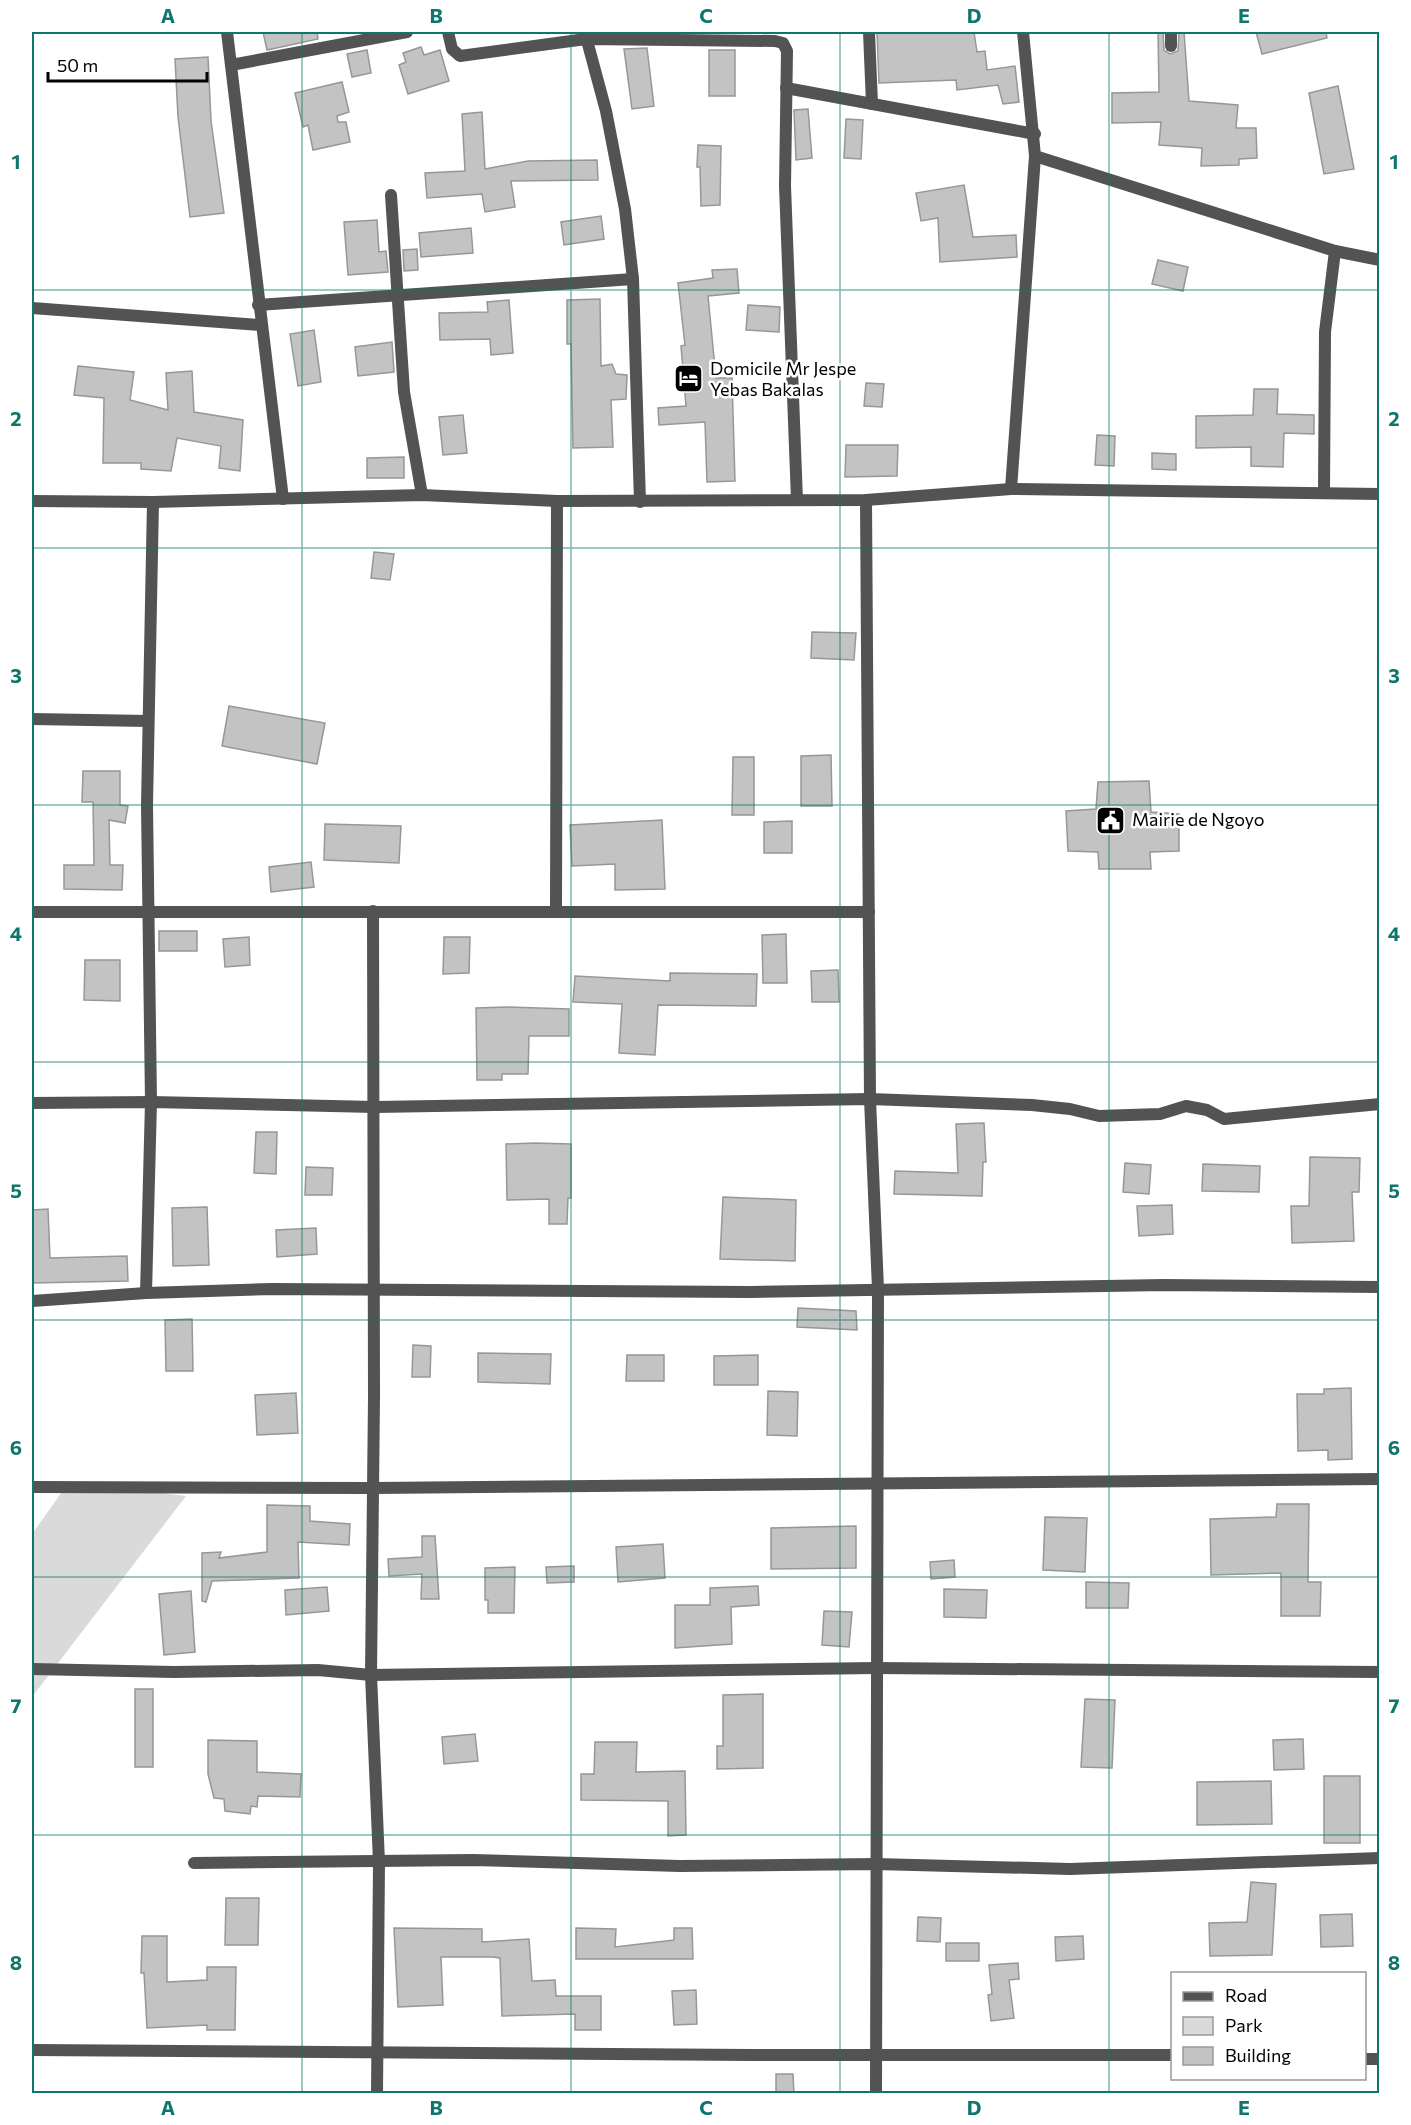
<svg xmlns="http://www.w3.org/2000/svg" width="1411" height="2125" font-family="Commissioner,sans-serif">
<rect width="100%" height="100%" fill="#fff"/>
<path fill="#dadada" d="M69,1482L186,1496L32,1697V1534Z"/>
<g fill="#c3c3c3" stroke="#979797" stroke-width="1.5">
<path d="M263,32H317L318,39L267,50Z"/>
<path d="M877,32H974L977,52L985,51L987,70L1015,66L1019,102L1003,104L998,85L957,90L956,80L879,83Z"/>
<path d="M1158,32H1163L1164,50L1170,54L1178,51L1179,32H1184L1189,101L1238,105L1236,128H1256L1257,158L1239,159V165L1201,166L1202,148L1159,145L1161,122L1112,123V93L1159,92Z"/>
<path d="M1256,32H1326L1327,38L1262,54Z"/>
<path d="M421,47L424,55L440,50L449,81L408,94L399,65L406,62L403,53Z"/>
<path d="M647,48L654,106L632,109L624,49Z"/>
<path d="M367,50L371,73L352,77L347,54Z"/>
<rect x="709" y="50" width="26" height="46"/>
<path d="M208,57L211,121L224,213L190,217L178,117L175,59Z"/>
<path d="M342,82L349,112L337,116L338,122H346L350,142L313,150L308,125L303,127L295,93Z"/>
<path d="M1338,86L1354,169L1324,174L1309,93Z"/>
<path d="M808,109L812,158L796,160L794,110Z"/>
<path d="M482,112L485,169L528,161L597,160L598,180L511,181L515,207L485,212L482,194L427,198L425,173L465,171L462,114Z"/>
<path d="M846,119L863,120L861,159L844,158Z"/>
<path d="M698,145L721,146L720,205L701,206L700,167H697Z"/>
<path d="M964,185L973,237L1016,235L1017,257L940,262L938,218L921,221L916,193Z"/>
<path d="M601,216L604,239L564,245L561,222Z"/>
<path d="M377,220L379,252L386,251L388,272L348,275L344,222Z"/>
<path d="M471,228L473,253L421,257L419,233Z"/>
<path d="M417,249L418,270L404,271L403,250Z"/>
<path d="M1158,260L1188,267L1183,291L1152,284Z"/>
<path d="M737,269L739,293L708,296L716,378H732L735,481L707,482L705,422L659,425L658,408L686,406L681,346L685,345L678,283L713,278L712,270Z"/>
<path d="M600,299L601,366L612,364L616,374L627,375L626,399L611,400L613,447L573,448L571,344H567V300Z"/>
<path d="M509,300L513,353L491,355L490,339L440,340L439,313L488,312L487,302Z"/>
<path d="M748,305L780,307L779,332L746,330Z"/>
<path d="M314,330L321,382L298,386L290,334Z"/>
<path d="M392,342L394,372L358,376L355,347Z"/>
<path d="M78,366L134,372L130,400L168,410L166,373L192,371L194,412L243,420L240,471L219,468L221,446L177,438L171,471L141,469V463H103L104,398L74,395Z"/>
<path d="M866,383L884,384L882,407L864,406Z"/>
<path d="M1254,389H1278L1277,414L1314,415V434L1284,433L1283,467L1251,466V447L1196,448V416L1253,415Z"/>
<path d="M463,415L467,453L443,455L439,417Z"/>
<path d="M1097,435L1115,436L1114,466L1095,465Z"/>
<path d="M846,445H898L897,476L845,477Z"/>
<path d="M1152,453L1176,454V470L1152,469Z"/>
<path d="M404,457V478H367V458Z"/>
<path d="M374,552L394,554L390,580L371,578Z"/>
<path d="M812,632L856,633L854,660L811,658Z"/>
<path d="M229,706L325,723L317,764L222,746Z"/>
<path d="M831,755L832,806H801V756Z"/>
<path d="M733,757H754V815H732Z"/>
<path d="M83,771H120V805L128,806L125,823L109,820L110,865H123L122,890L64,889V865H94L93,802H82Z"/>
<path d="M1149,781L1151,812L1179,814V851L1150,852L1151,869H1099L1098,852L1068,851L1066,811L1096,809L1098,782Z"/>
<path d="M662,820L665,889L615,890V864L572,866L570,825Z"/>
<path d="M792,821V853H764V822Z"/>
<path d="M325,824L401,826L399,863L324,860Z"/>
<path d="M311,862L314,887L271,892L269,867Z"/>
<rect x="159" y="931" width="38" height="20"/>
<path d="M786,934L787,983H763L762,935Z"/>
<path d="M249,937L250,965L225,967L223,939Z"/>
<path d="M444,937H470L469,973L443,974Z"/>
<path d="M85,960H120V1001L84,1000Z"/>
<path d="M838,970L839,1002H812L811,971Z"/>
<path d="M670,973L757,974L756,1006L658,1005L655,1055L619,1053L622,1004L573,1002L575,976L670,981Z"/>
<path d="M508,1007L569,1009V1036H529L528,1074H502V1080H477L476,1008Z"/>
<path d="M984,1123L986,1162H983L982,1196L894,1194L895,1171L958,1173L956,1124Z"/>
<path d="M256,1132H277L276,1174L254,1173Z"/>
<path d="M535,1143L571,1144V1198H568L567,1224H549V1199L507,1200L506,1144Z"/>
<path d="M1310,1157L1360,1158L1359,1192H1352L1354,1241L1292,1243L1291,1206H1309Z"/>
<path d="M1125,1163L1151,1165L1149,1194L1123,1192Z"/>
<path d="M1203,1164L1260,1166L1259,1192L1202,1191Z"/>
<path d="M306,1167L333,1168L332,1195H305Z"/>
<path d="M723,1197L796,1200L795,1261L720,1259Z"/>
<path d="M1172,1205L1173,1234L1139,1236L1137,1206Z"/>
<path d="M207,1207L209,1265L173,1266L172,1208Z"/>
<path d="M48,1209L50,1258L127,1256L128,1281L32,1283V1210Z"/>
<path d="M316,1228L317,1254L277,1257L276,1230Z"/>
<path d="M798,1308L856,1311L857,1330L797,1327Z"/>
<path d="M192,1319L193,1371H166L165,1320Z"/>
<path d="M413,1345L431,1346L430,1377H412Z"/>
<path d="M478,1353L551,1354L550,1384L478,1382Z"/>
<path d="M627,1355H664V1381H626Z"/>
<path d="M758,1355V1385H714V1356Z"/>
<path d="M1351,1388L1352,1459L1328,1460V1450L1298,1451L1297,1394H1324V1389Z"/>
<path d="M768,1391L798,1392L797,1436L767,1435Z"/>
<path d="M296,1393L298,1433L257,1435L255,1395Z"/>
<path d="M1277,1504H1309L1308,1582H1321L1320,1616H1281V1573L1211,1575L1210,1519L1276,1517Z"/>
<path d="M267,1505L310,1506V1521L350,1524L349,1545L298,1542L299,1578L212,1581L206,1602L202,1601V1553L221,1552L219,1558L267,1552Z"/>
<path d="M1045,1517L1087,1518L1085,1572L1043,1570Z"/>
<path d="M856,1526V1568L771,1569V1528Z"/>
<path d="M422,1536H435L439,1599H421L422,1574L389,1576L388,1559L422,1557Z"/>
<path d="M663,1544L665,1578L618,1582L616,1547Z"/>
<path d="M954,1560L955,1577L931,1579L930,1562Z"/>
<path d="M574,1566V1582L547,1583L546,1567Z"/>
<path d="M515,1567L514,1613H488V1600H485V1568Z"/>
<path d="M1086,1582L1129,1583L1128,1608H1086Z"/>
<path d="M758,1586L759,1605L731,1607L732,1644L675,1648V1605H710V1588Z"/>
<path d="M327,1587L329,1611L286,1615L285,1590Z"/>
<path d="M944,1589L987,1590L986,1618L944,1617Z"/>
<path d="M191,1591L195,1652L164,1655L159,1594Z"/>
<path d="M824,1611L852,1612L849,1647L822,1645Z"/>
<rect x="135" y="1689" width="18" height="78"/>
<path d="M763,1694V1768L717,1769V1746H723V1695Z"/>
<path d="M1085,1699L1115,1700L1112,1768L1081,1767Z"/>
<path d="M475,1734L478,1761L444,1764L442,1737Z"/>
<path d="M1303,1739L1304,1769L1274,1770L1273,1740Z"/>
<path d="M208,1740L257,1741V1772L301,1774L300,1797L258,1796L257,1807L251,1806L250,1814L225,1811L224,1799L214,1798L208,1774Z"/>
<path d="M595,1742H637L636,1772L685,1771L686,1835L668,1836V1801L581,1800V1774H594Z"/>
<rect x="1324" y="1776" width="36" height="67"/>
<path d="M1271,1781L1272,1824L1197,1825V1782Z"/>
<path d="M1251,1882L1276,1884L1272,1955L1210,1956L1209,1923L1247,1922Z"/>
<path d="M226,1898H259L258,1945H225Z"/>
<path d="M1352,1914L1353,1946L1321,1947L1320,1915Z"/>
<path d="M918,1917L941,1918L940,1942L917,1941Z"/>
<path d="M394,1928L482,1929V1942L529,1939L532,1981L555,1980L556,1996H601V2030H575V2014L502,2016L500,1958L493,1957H441L443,2005L398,2007Z"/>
<path d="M576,1928L616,1929L615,1947L674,1940V1928H692L693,1959H576Z"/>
<path d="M142,1936H167V1982L207,1980V1967H236L235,2030H207V2025L147,2028L144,1973H141Z"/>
<path d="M1083,1936L1084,1959L1056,1961L1055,1937Z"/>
<rect x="946" y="1943" width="33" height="18"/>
<path d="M1018,1963L1019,1979L1009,1980L1014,2018L991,2021L988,1995L992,1994L989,1965Z"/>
<path d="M696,1990L697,2024L674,2025L672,1991Z"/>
<path d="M776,2074H793L794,2094H776Z"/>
</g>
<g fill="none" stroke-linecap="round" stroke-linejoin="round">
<g stroke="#535353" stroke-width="12">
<path d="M227,32L283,499"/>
<path d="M448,32L452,49L460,56L586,39L775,41L783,43L787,51L785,186L797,500"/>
<path d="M869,32L872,104"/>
<path d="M1023,32L1035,156L1335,251L1380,260"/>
<path d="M585,33L606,111L625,209L633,279L640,502"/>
<path d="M1171,46V32"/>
<path d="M231,65L407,32"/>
<path d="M786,88L1035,134"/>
<path d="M391,195L404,392L422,495"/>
<path d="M258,305L633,279"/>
<path d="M32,308L260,325"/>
<path d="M1011,489L1035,156"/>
<path d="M1324,492L1325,332L1335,251"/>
<path d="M866,500L870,1099L878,1289L876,2094"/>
<path d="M32,501L153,502L422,495L557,501L866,500L1011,489L1380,494"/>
<path d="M32,719L148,721"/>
<path d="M373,911L374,1398L371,1675L379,1862L377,2094"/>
<path d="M556,911L557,501"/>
<path d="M32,912H869"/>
<path d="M32,1103L151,1102L375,1107L870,1099L1032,1105L1070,1109L1099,1116L1160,1114L1186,1106L1207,1110L1224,1119L1380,1104"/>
<path d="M146,1293L151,1102L147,805L153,502"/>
<path d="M32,1301L146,1293L272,1289L750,1292L1164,1285L1380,1287"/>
<path d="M32,1487L373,1488L1380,1479"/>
<path d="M32,1669L174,1672L318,1670L371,1675L876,1668L1380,1672"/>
<path d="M194,1863L473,1860L680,1866L876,1864L1070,1869L1380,1858"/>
<path d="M32,2050L750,2055H1172"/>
<path d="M1364,2059H1380"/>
</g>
</g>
<path fill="none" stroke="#0f766e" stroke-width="1.5" stroke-opacity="0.55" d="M302,32V2094M571,32V2094M840,32V2094M1109,32V2094M32,290H1380M32,548H1380M32,805H1380M32,1062H1380M32,1320H1380M32,1577H1380M32,1835H1380"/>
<defs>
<symbol id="hotel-square" viewBox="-11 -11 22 22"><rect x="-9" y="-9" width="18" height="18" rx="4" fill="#000" stroke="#fff"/><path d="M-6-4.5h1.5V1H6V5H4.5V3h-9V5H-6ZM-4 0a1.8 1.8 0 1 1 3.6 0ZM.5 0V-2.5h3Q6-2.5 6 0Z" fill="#fff"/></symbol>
<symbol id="civic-square" viewBox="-11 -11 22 22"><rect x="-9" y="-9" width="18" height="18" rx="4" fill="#000" stroke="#fff"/><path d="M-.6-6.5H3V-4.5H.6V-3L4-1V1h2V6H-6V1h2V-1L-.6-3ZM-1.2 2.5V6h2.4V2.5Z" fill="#fff"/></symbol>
</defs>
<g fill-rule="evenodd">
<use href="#hotel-square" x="672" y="362" width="33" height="33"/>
<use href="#civic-square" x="1094" y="804" width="33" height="33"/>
</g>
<g text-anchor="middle" stroke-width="5" stroke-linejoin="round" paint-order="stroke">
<g font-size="18" fill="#000" stroke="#fff" text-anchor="start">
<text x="710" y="375">Domicile Mr Jespe<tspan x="710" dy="21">Yebas Bakalas</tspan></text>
<text x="1132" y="826">Mairie de Ngoyo</text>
</g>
</g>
<rect width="1411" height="2125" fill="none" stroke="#ffffff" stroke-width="66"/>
<rect x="1171" y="1972" width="195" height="108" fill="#ffffff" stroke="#999999" stroke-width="1.5"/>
<rect x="1183" y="1992" width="30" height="9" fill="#535353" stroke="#999999" stroke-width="1.5"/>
<text x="1225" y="2002" font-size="18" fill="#000000">Road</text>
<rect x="1183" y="2017" width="30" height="18" fill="#dadada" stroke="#999999" stroke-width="1.5"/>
<text x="1225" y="2032" font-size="18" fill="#000000">Park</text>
<rect x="1183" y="2047" width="30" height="18" fill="#c3c3c3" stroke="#999999" stroke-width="1.5"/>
<text x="1225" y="2062" font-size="18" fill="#000000">Building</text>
<path d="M48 72v9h159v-9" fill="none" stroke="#000000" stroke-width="3"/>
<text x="57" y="72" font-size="18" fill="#000000" stroke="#ffffff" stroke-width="4.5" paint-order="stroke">50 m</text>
<rect x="33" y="33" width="1345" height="2059" fill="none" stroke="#0f766e" stroke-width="2"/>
<g font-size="20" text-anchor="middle" font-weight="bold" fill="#0f766e">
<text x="168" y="23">A</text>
<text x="436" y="23">B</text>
<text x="706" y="23">C</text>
<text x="974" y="23">D</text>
<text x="1244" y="23">E</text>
<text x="16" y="169">1</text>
<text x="1394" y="169">1</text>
<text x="16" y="426">2</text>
<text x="1394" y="426">2</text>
<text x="16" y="683">3</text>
<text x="1394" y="683">3</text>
<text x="16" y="941">4</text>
<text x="1394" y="941">4</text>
<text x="16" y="1198">5</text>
<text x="1394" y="1198">5</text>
<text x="16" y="1455">6</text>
<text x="1394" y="1455">6</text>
<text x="16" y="1713">7</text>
<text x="1394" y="1713">7</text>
<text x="16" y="1970">8</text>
<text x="1394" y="1970">8</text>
<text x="168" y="2115">A</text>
<text x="436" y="2115">B</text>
<text x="706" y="2115">C</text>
<text x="974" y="2115">D</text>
<text x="1244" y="2115">E</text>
</g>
</svg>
